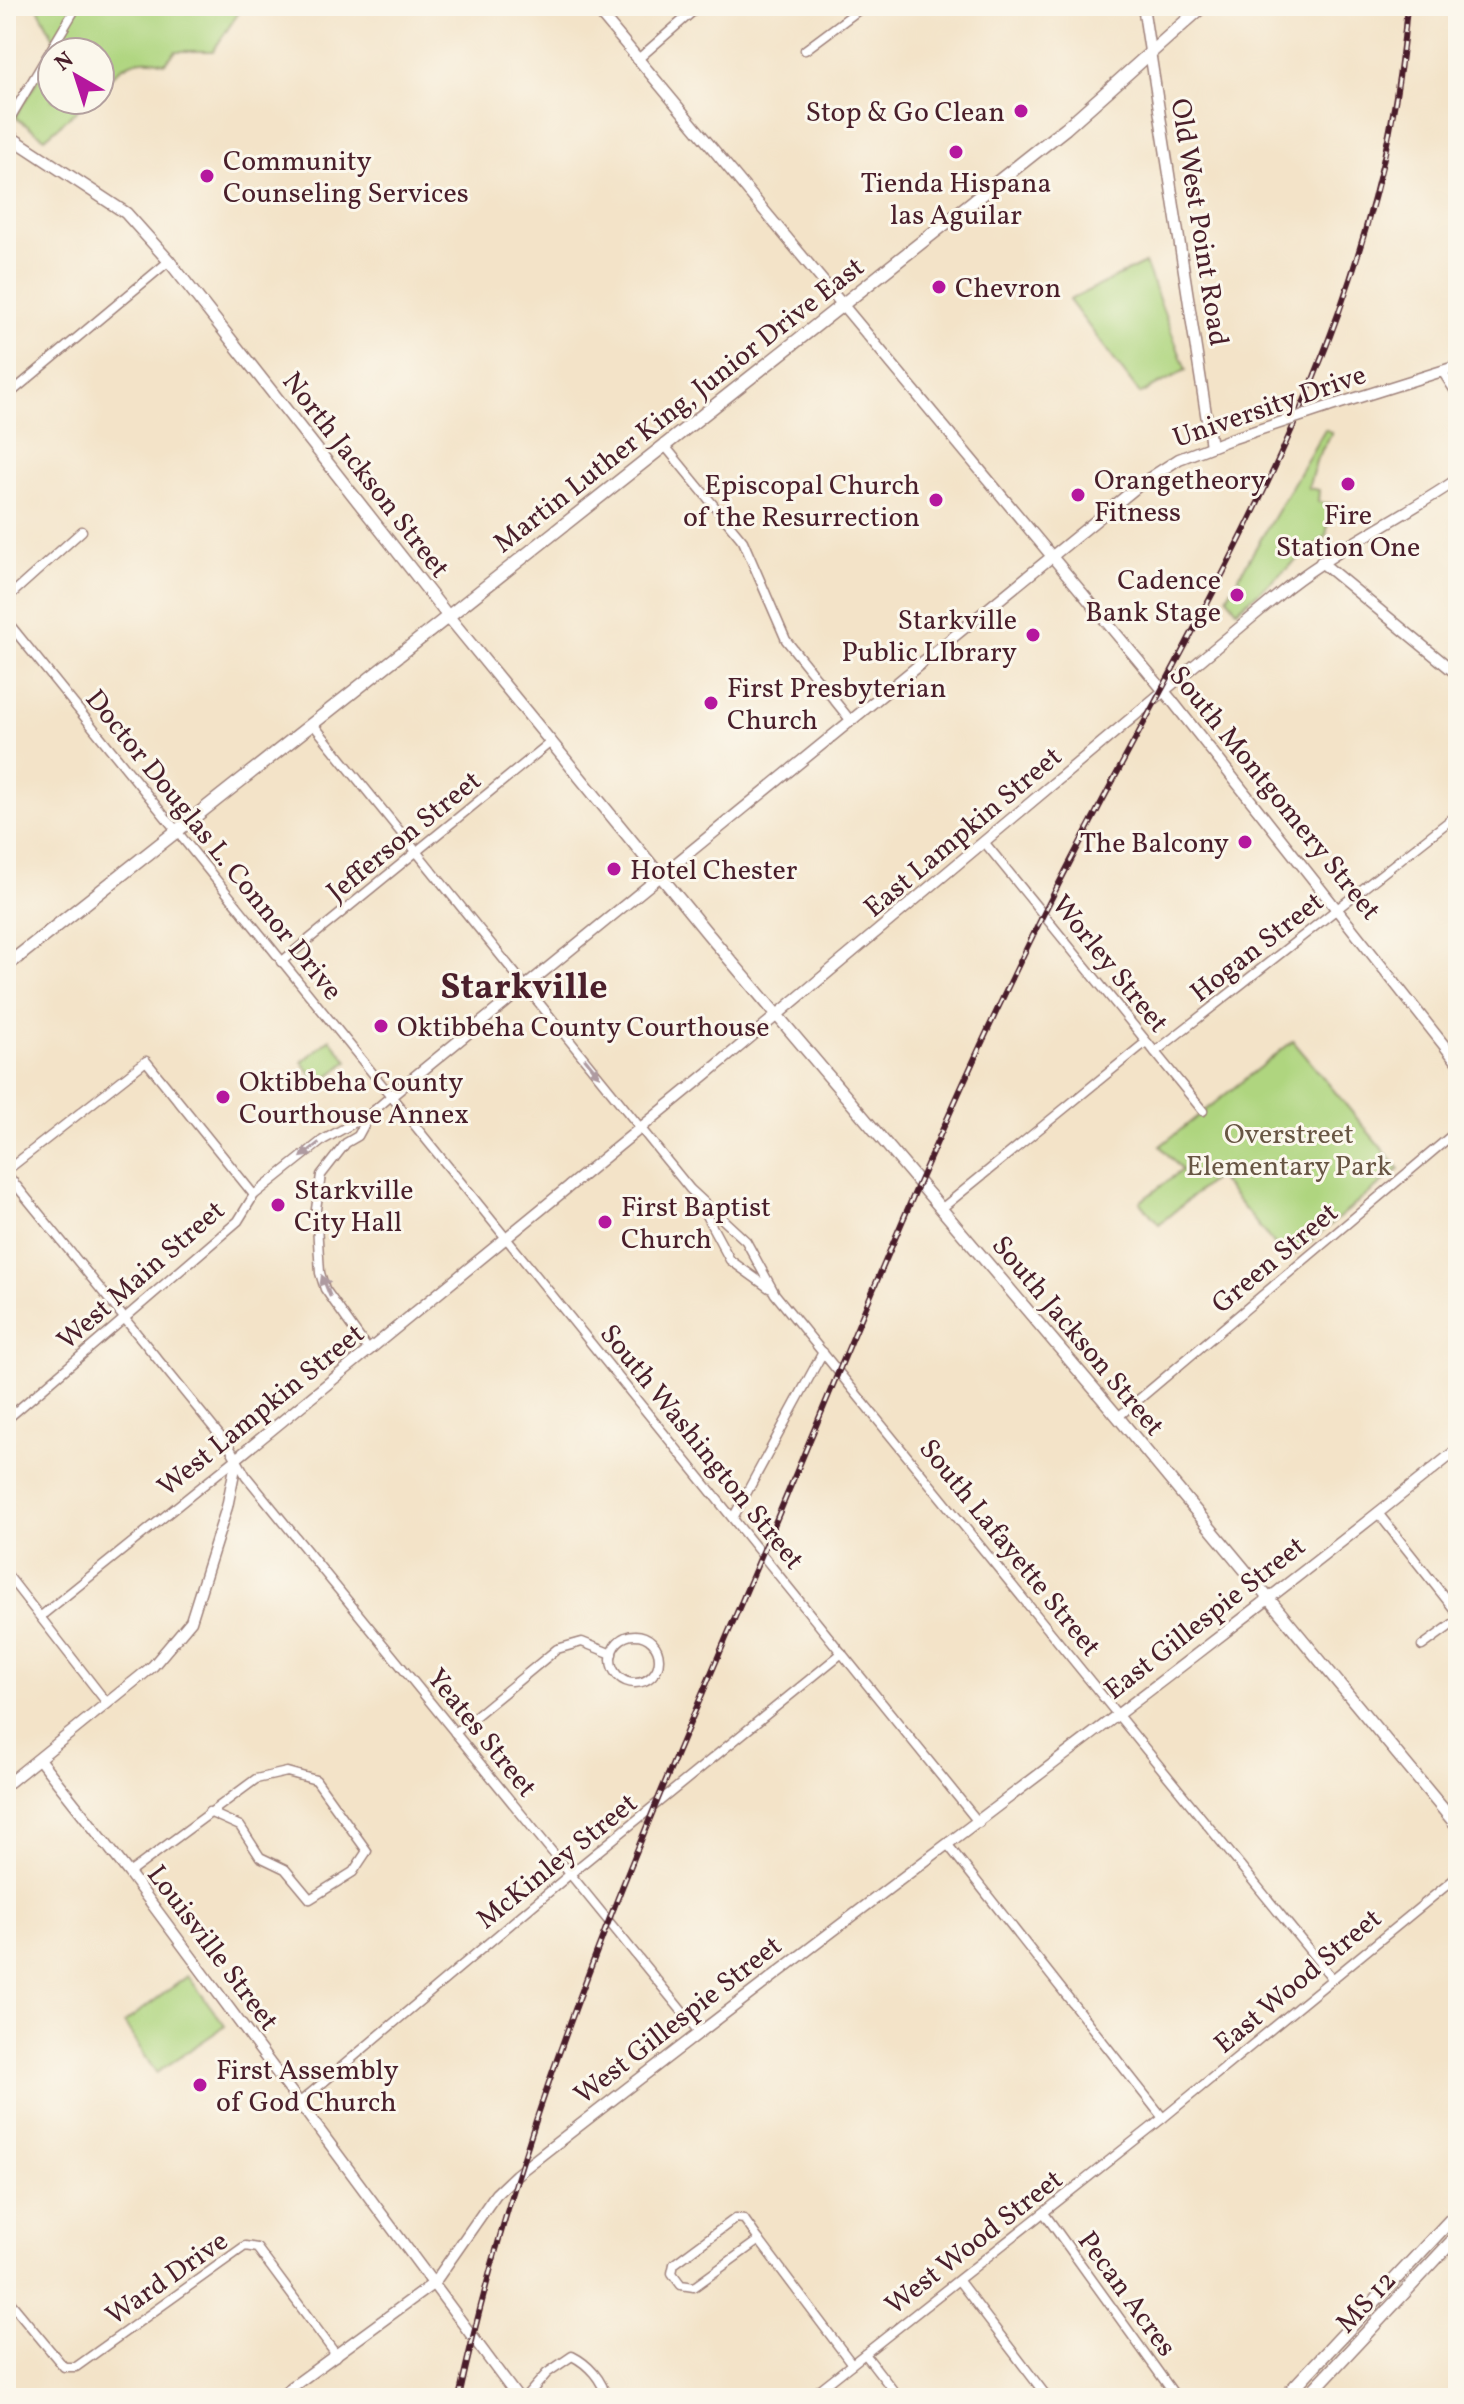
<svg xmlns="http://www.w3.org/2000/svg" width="1464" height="2404" font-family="Vollkorn,serif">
<rect width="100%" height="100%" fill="#fbf7ec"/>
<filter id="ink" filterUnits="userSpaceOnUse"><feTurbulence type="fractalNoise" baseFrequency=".0125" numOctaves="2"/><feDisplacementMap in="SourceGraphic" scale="16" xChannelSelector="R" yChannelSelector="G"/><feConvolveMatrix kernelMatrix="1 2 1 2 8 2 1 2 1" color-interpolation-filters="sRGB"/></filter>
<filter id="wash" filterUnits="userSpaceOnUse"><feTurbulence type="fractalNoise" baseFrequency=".006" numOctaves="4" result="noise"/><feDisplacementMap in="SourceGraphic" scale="32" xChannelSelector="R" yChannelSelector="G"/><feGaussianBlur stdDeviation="1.8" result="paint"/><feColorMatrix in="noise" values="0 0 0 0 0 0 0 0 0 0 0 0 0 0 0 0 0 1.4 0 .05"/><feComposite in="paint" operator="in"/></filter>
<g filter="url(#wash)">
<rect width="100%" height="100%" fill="#f3e3c8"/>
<g fill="#afd57f" stroke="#7c7a55" stroke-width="2">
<path d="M37,6H243L213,51H176L165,63C136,53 118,67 100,89V52H55L58,46Z"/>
<path d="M52,57V100H89L45,138L15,117Z"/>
<path d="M1145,263L1186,370L1140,394L1069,300Z"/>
<path d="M1325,429L1332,433L1317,458L1308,488L1319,490L1318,502L1332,504L1326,536L1237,610L1227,597Z"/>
<path d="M330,1039L348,1061L319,1084L302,1062Z"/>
<path d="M1293,1041L1399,1169L1287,1260L1217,1176L1159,1224L1140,1202L1182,1170L1160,1146Z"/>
<path d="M188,1976L225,2026L156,2073L124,2023Z"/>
</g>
</g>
<g filter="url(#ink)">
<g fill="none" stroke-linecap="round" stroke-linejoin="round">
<defs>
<g id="minor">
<path d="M805,50L864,6"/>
<path d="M637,60L699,6"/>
<path d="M6,125L77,6"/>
<path d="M1442,371L1458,396"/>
<path d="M6,397L169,261"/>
<path d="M665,446L743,541L786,640L851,721"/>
<path d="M6,599L82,531"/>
<path d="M6,620L979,1823"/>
<path d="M312,723L690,1189L746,1241L775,1294L1332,1978"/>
<path d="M985,843L1203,1111"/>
<path d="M281,962L552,741"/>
<path d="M1155,1052L1458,814"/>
<path d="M6,1171L146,1061L254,1195"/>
<path d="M6,1173L230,1448L246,1476L698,2031"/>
<path d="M701,1206L730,1260L769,1288"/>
<path d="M941,1209L1146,1042"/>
<path d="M369,1351L325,1289L320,1273L316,1209L321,1175L346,1143L358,1136L370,1114"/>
<path d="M1118,1417L1458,1130"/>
<path d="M6,1420L238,1221L254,1195L323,1140L370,1114L391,1096"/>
<path d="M1378,1513L1458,1614"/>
<path d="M733,1518L823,1352"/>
<path d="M6,1573L107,1703"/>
<path d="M41,1616L237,1458"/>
<circle cx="635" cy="1659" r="24"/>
<path d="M1422,1646L1458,1620"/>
<path d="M455,1733L557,1649L582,1642L612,1654"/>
<path d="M948,1845L1163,2118"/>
<path d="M129,1873L256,1779L287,1772L316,1780L367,1851L353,1872L310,1899L285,1869L260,1857L240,1826L209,1812"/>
<path d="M300,2102L569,1875L842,1653"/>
<path d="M1044,2213L1177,2398"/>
<path d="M736,2218L744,2219L759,2240L694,2287L681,2285L672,2273L674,2264Z"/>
<path d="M759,2240L852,2364"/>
<path d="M959,2281L1048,2398"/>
<path d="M6,2297L64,2367H76L245,2246L257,2248L337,2356"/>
<path d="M865,2354L899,2398"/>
<path d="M525,2398L547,2373L572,2356C588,2364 603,2380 606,2398"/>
<path d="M809,2398L1163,2118L1458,1876"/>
</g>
<g id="tertiary">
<path d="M594,6L1173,702L1458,1063"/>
<path d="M1143,6L1211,446"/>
<path d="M1328,407L1458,366"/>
<path d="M1321,562L1458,675"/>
<path d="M391,1096L1142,483L1179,459L1228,440"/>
<path d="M39,1759L129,1873L518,2398"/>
<path d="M6,1785L153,1666L191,1621L227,1507L237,1458L709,1072L1288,587C1343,545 1401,518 1458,479"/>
<path d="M277,2398L434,2283L496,2194L516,2175C828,1929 1149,1698 1458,1449"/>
</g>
<path id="secondary" d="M6,134L126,213L169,261L448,616L708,934L1118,1417L1458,1827"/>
<g id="primary">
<path d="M6,966L1066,128L1203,6"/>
<path d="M1284,2398L1458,2212"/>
<path d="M1306,2398L1458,2235"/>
</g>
</defs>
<use href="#minor" stroke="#9e817a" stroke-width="11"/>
<use href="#tertiary" stroke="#9e817a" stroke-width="13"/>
<use href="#secondary" stroke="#9e817a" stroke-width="14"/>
<use href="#primary" stroke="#9e817a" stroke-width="15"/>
<use href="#minor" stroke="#fff" stroke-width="8"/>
<use href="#tertiary" stroke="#fff" stroke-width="10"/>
<use href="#secondary" stroke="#fff" stroke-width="11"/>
<use href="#primary" stroke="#fff" stroke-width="12"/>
<defs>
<path id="rail" d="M459,2398C521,2109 640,1840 756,1568C849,1349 937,1128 1043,915C1189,623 1382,341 1407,6"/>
</defs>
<use href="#rail" stroke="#4a1f2b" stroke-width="6"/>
<use href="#rail" stroke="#fbf7ec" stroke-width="3" stroke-dasharray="9" stroke-linecap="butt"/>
<defs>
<path id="tertiary-bridge" d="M1228,440L1328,407"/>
</defs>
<use href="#tertiary-bridge" stroke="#9e817a" stroke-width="13" stroke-linecap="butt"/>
<use href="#tertiary-bridge" stroke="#fff" stroke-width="10"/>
</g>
<defs><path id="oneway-solid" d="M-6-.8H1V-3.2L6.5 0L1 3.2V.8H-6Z" transform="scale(2)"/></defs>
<g fill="#ae9aa0">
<use href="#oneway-solid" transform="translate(592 1067) rotate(51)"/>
<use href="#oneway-solid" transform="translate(310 1150) rotate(141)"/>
<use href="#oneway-solid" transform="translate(326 1286) rotate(-112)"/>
</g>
</g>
<g fill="#b5179e" stroke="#fbf7ec" stroke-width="3">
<circle cx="1021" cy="111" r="8"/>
<circle cx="956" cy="152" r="8"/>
<circle cx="207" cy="176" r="8"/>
<circle cx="939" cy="287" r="8"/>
<circle cx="1348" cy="484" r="8"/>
<circle cx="1078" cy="495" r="8"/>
<circle cx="936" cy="500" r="8"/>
<circle cx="1237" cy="595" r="8"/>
<circle cx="1033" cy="635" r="8"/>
<circle cx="711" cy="703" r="8"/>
<circle cx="1245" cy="842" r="8"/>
<circle cx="614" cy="869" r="8"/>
<circle cx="381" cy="1026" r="8"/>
<circle cx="223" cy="1097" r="8"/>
<circle cx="278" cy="1205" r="8"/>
<circle cx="605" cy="1222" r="8"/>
<circle cx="200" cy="2085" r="8"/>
</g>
<g text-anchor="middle" stroke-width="6" stroke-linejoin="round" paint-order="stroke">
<g font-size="28" fill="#4a1f2b" stroke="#fbf7ec" text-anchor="start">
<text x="1005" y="121" text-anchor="end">Stop &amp; Go Clean</text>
<text x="223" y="170">Community<tspan x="223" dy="32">Counseling Services</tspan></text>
<text x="956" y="192" text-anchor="middle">Tienda Hispana<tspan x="956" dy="32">las Aguilar</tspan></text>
<text x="955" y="297">Chevron</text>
<text x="1094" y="489">Orangetheory<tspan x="1094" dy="32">Fitness</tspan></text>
<text x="920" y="494" text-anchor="end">Episcopal Church<tspan x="920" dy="32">of the Resurrection</tspan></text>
<text x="1348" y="524" text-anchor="middle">Fire<tspan x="1348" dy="32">Station One</tspan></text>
<text x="1221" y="589" text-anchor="end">Cadence<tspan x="1221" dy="32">Bank Stage</tspan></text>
<text x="1017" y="629" text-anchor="end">Starkville<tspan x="1017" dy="32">Public LIbrary</tspan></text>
<text x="727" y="697">First Presbyterian<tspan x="727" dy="32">Church</tspan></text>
<text x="1229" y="852" text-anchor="end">The Balcony</text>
<text x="630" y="879">Hotel Chester</text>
<text x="397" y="1036">Oktibbeha County Courthouse</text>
<text x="239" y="1091">Oktibbeha County<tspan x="239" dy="32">Courthouse Annex</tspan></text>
<text x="294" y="1199">Starkville<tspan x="294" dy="32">City Hall</tspan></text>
<text x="621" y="1216">First Baptist<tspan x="621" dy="32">Church</tspan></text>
<text x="216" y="2079">First Assembly<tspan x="216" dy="32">of God Church</tspan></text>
</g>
<g font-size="28" fill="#4a1f2b" stroke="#fbf7ec">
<text transform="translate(1201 222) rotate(81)" y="10">Old West Point Road</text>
<text transform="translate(678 404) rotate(-38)" y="10">Martin Luther King, Junior Drive East</text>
<text transform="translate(1269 405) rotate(-19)" y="10">University Drive</text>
<text transform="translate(367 474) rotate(52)" y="10">North Jackson Street</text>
<text transform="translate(1276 792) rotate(51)" y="10">South Montgomery Street</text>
<text transform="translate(962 831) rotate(-40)" y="10">East Lampkin Street</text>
<text transform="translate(403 835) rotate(-39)" y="10">Jefferson Street</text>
<text transform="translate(215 844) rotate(51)" y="10">Doctor Douglas L. Connor Drive</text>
<text transform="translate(1256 946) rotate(-38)" y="10">Hogan Street</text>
<text transform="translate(1111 963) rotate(51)" y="10">Worley Street</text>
<text transform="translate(1274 1257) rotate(-40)" y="10">Green Street</text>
<text transform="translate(140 1274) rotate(-41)" y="10">West Main Street</text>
<text transform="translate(1079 1335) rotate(50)" y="10">South Jackson Street</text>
<text transform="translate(260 1409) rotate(-39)" y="10">West Lampkin Street</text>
<text transform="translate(703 1446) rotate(51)" y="10">South Washington Street</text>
<text transform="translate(1011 1547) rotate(51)" y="10">South Lafayette Street</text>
<text transform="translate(1204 1617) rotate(-38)" y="10">East Gillespie Street</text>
<text transform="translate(483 1732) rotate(51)" y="10">Yeates Street</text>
<text transform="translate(556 1860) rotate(-39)" y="10">McKinley Street</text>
<text transform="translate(214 1947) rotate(53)" y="10">Louisville Street</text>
<text transform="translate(1297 1980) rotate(-40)" y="10">East Wood Street</text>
<text transform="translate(677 2019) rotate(-38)" y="10">West Gillespie Street</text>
<text transform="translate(973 2241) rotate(-38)" y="10">West Wood Street</text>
<text transform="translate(166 2277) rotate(-35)" y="10">Ward Drive</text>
<text transform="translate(1128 2293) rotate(54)" y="10">Pecan Acres</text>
<text transform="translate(1365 2301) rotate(-47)" y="10">MS 12</text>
</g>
<g font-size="28" fill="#685644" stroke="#fbf7ec">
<text x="1289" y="1143">Overstreet<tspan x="1289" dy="32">Elementary Park</tspan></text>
</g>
<g font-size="36" font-weight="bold" fill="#4a1f2b" stroke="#fbf7ec">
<text x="524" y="998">Starkville</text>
</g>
</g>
<rect width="1464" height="2404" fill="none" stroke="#fbf7ec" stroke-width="32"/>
<g transform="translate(76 76) rotate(321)"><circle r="38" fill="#fbf7ec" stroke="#b4a19f" stroke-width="2"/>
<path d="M0-6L14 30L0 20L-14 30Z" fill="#b5179e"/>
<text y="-12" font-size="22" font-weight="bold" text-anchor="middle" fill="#4a1f2b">N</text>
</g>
</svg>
